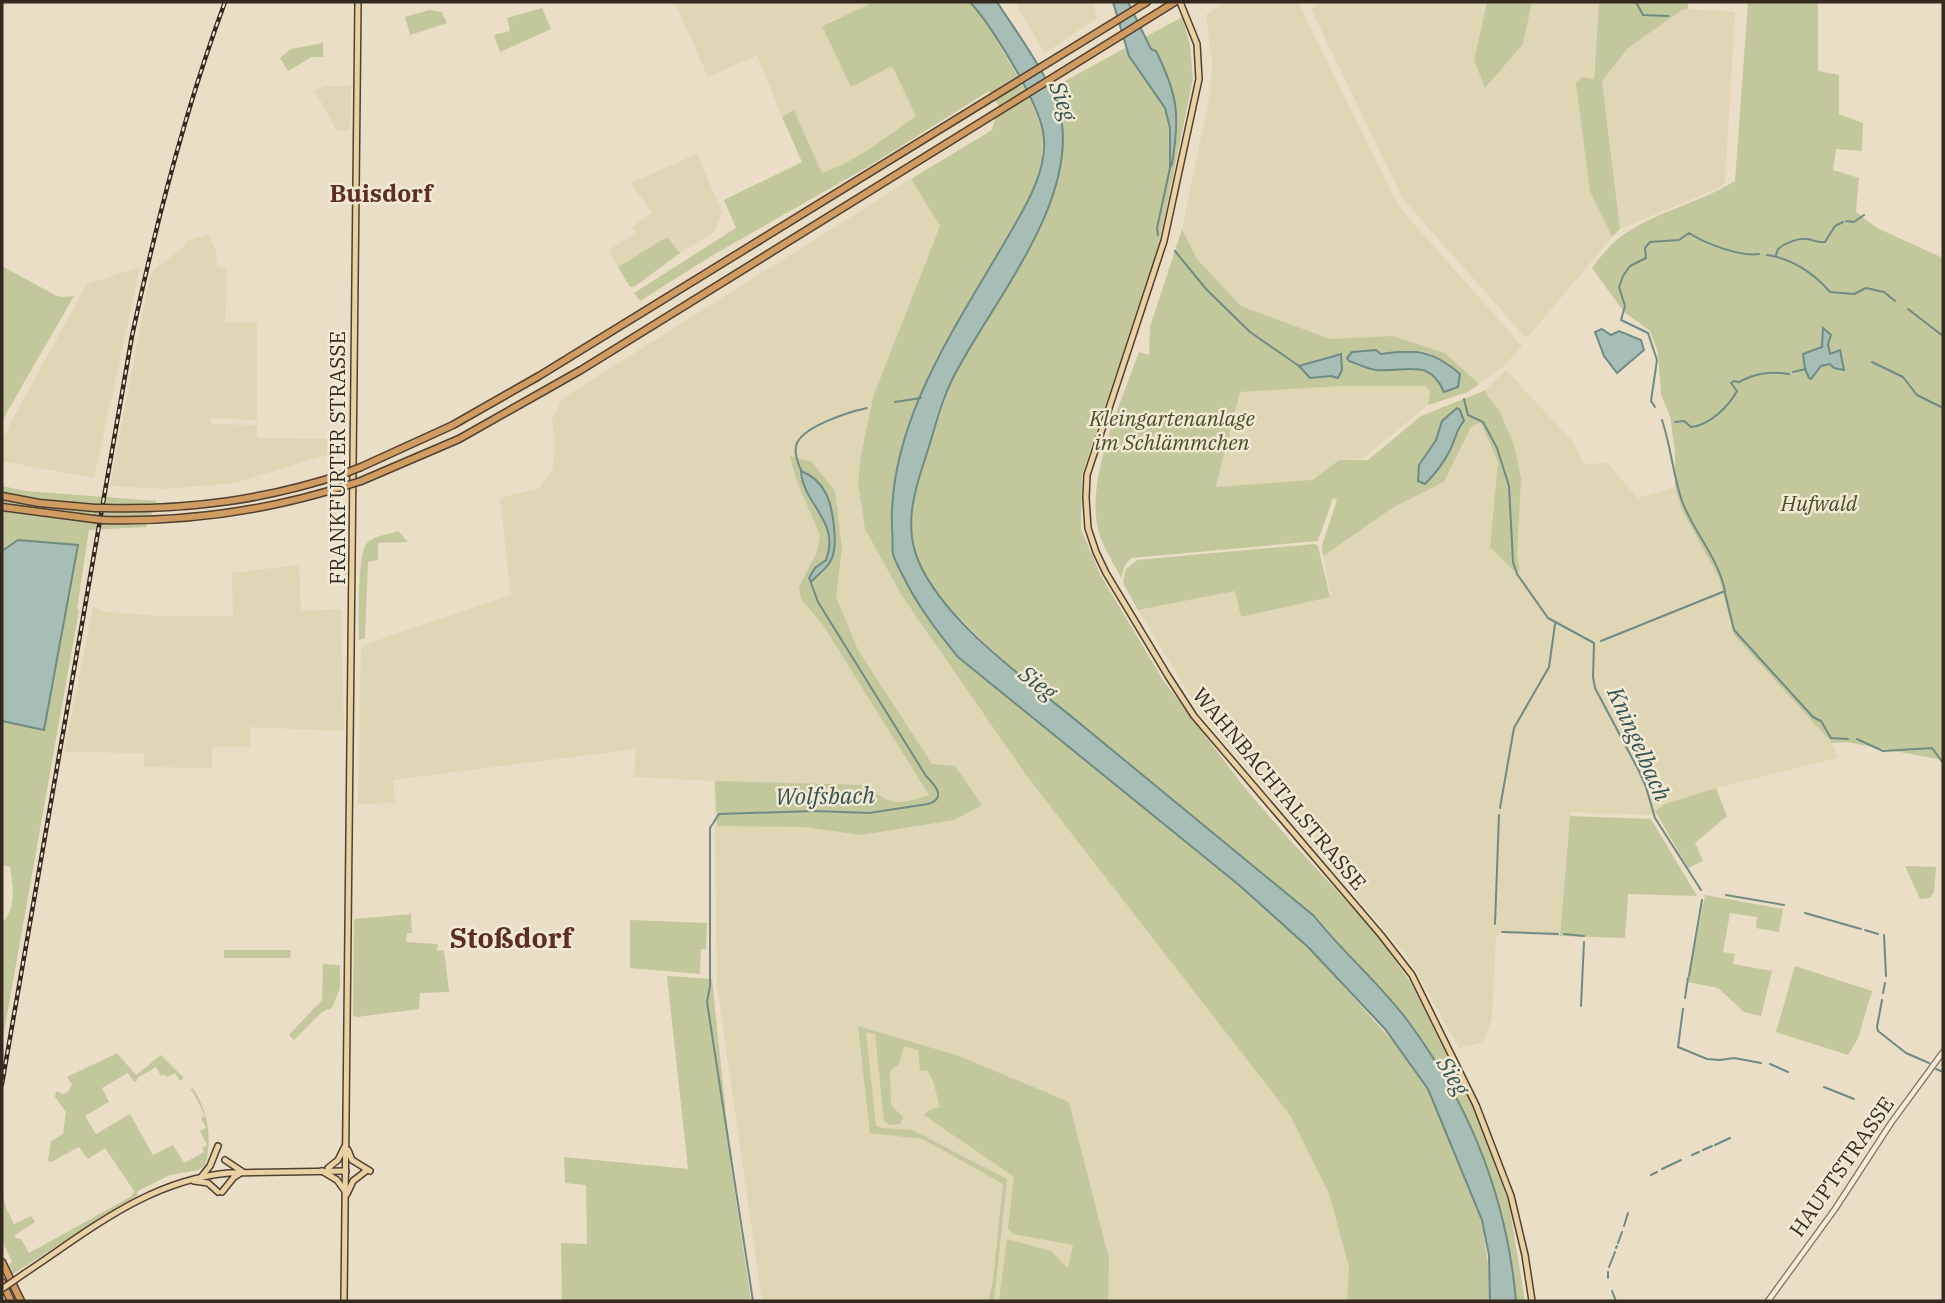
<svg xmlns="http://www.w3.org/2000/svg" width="1945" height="1303" font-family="'IBM Plex Serif',serif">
<rect width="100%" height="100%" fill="#eadec7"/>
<g fill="#ded6b5">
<path d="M675,2H874L822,25L892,66L916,116L871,148L839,167L822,173L795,111L782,117L757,55L708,77Z"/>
<path d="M1015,2H1093L1097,18L1045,53Z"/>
<path d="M1226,2H1298L1398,206L1522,346L1503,367L1479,384L1445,353L1393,336L1330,339L1241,306L1197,259L1182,229L1210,94L1212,63L1206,15Z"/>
<path d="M1323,2H1487L1474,60L1523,44L1532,2H1599L1587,162L1590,191L1612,237L1528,337H1525L1403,199L1311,9Z"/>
<path d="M1688,9L1735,12L1725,182L1719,188L1620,229L1602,81L1628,48L1682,10Z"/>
<path d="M324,86H351L350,129L337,131L315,91Z"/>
<path d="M697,154L722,212L715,231L680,253L667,237L618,267L609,250L636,233L632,227L652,213L631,183Z"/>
<path d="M911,179L940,226L873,397L861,455L858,484L865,529L902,596L1026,775L1290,1115L1329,1194L1349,1267L1347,1301H762L717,985L714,781L634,777L636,749L393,780L395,803L358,804L361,646L511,595L500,498L539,488L553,468L555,441L552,419L563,398Z"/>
<path d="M208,234L216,251L217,267L227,268L225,322L257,323V420L211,418V424L257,425V438L344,439L343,450L234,483L164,489L110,486L150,276L154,269L185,246V242Z"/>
<path d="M140,267L94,478L2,461V443L11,422L87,284Z"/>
<path d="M1506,370L1572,441L1584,464L1607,463L1638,498L1675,487L1682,510L1719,578L1734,635L1832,743L1837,758L1716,788L1665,804L1650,815L1570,812L1560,936L1500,933L1496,936L1492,1018L1483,1042L1459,1048L1408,958L1202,715L1138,610L1235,591L1242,617L1331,596L1323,556L1394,507L1444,482L1471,427L1478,423L1482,425L1498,462L1490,547L1520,573L1499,410L1487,395L1486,390Z"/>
<path d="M1341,386H1426L1430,392L1428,405L1362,459L1339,460L1313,481L1216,487L1240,392Z"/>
<path d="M299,565L301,611L341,609L344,731L250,727V747H212V768L144,767V753L64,752L93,607L108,612L160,616H233L232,573Z"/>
</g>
<g fill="#c3c79c" fill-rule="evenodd">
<path d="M874,2H970L983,16L1031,100L1043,132L1042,160L1031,198L936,360L917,404L899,461L892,507L958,657L1239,885L1309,948L1404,1054L1428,1089L1482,1220L1491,1286L1490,1301H1347L1349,1267L1329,1194L1290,1115L1026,775L902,596L865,529L858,484L861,455L873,397L940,226L911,179L992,130L999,106L989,91L871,165L713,255L640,301L634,293L736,228L724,200L802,162L782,117L794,110L822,173C857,161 886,137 916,116L892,66L851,87L822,26Z"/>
<path d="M1487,2H1532L1523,44L1485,88L1474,60Z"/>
<path d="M1599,2H1688V9L1682,10L1628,48L1602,81L1620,229L1612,237L1590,191L1576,83L1582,77L1594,79Z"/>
<path d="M1748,2H1818V71L1839,75V114L1863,123L1862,151L1836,149L1833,170L1859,178L1856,212L1877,228L1943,258V760L1846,742L1832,743L1734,635L1719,578L1682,510L1675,487V452L1670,416L1661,395L1658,352L1650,331L1624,312L1592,268C1597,261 1603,254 1609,247C1640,215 1697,205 1735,181Z"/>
<path d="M542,8L551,29L500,52L494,35L510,31L507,18Z"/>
<path d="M429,10L442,12L447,23L410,35L405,17Z"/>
<path d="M1182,17L1190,45L1193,79L1159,244L1082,475L1081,529L1100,574L1163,680L1244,787L1289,839L1375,932L1411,983L1474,1109L1509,1204L1525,1301H1516C1507,1199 1471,1107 1410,1024C1382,985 1344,954 1314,916L996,655L941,599L918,561L910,534L916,486L952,380L1035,240L1053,192L1058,176L1061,116L1052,88Z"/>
<path d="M323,43V57H312L288,71L280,58L291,49Z"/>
<path d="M1182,229L1197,259L1241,306L1330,339L1393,336L1445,353L1479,384L1468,392L1428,405L1430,392L1426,386H1341L1240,392L1216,487L1313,480L1339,460H1368L1421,416L1486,390L1487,395L1499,410L1514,445L1521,478L1517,553L1520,573L1513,570L1490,547L1498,462L1482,425L1478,423L1471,427L1444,482L1394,507L1323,556L1322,545L1337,500L1333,498L1318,541L1131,558L1125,565L1121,578C1115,565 1106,552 1101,539C1081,487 1121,403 1139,352L1149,355L1150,327ZM1410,350L1429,353L1460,373L1438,378L1426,372L1411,369L1375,370L1381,354Z"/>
<path d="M667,237L680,253L634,287H630L618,267Z"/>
<path d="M2,266L55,295L61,297L74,296L2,421Z"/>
<path d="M790,456L812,462L835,491L842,549L836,597L858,650L932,764L955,766L982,805L954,820L861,835L805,827L717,826L715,781L866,785C893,807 897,805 929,795L823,625L801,599L799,587L817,552L820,535L796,479ZM802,471L830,503L835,540L833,557L825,571L815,578L820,564L826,560C841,520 800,505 802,471Z"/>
<path d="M2,486L26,491L157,501L146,527L89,530L77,609L79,610L2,1043L4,994L2,995V923C17,907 13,888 10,867L2,865V595L66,609L78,546L18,540L2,551Z"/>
<path d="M398,531L408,542L378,543V560L368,562L365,638L359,640C359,621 357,554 367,543C374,536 390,534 398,531Z"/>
<path d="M1315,544L1318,546L1330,597L1241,617L1235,591L1138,610L1123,583L1126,569L1137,560Z"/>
<path d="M1716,788L1727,816L1695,843L1703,861L1688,868L1655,811L1665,804Z"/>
<path d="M1570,816L1651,819L1697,896L1628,894L1625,938L1560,936Z"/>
<path d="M1905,866L1936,867L1934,892L1930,898L1920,899Z"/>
<path d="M1705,895L1783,909L1779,932L1756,928L1757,917L1730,913L1723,952L1735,954L1733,964L1772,971L1761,1016L1744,1012L1718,988L1688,982Z"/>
<path d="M411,914L412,933H407L406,942L438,944L437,951L444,950L449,992L420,993L419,1009L357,1017L353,1016L354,919Z"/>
<path d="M630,920L707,923L706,949H701L700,974L630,968Z"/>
<path d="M224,950H291L290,958H224Z"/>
<path d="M323,964L340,965V988L332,1008L322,1012L294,1040L289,1035L322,1000Z"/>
<path d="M1795,966L1872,991L1858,1038L1848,1055L1776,1032Z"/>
<path d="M667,976L712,979L732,1173L751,1301H562L561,1243L587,1244L586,1185L565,1183L564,1157L688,1169Z"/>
<path d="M858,1026L959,1056L1069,1102L1109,1259L1108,1301H999L1007,1239L1051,1251L1068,1268L1073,1245L1013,1234L1008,1228L1014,1177L924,1115L929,1110L940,1107L933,1081L927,1070L920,1071L918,1050L904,1046L899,1064L890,1071L891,1105L903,1117L900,1124L890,1125L884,1121L875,1034L866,1032L876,1126L882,1128L912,1130L1007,1179L994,1301H988L993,1281L1003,1184L923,1139L870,1133Z"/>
<path d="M117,1053L136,1075L161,1055L184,1078L180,1081L175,1073L167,1077L165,1075L161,1076L156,1067L137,1078L138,1080L134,1082L128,1073L102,1088L109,1102L85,1116L96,1134L130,1114L153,1155L173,1145L184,1163L204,1152L202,1148L207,1145L200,1131L206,1128L201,1118L205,1116L193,1092L190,1090L193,1088C208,1112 213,1138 205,1166L198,1170L170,1175L138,1191L137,1196L13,1274L9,1264L12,1262L2,1240V1191L6,1208L14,1224L31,1216L35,1222L15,1235V1238L21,1239L29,1253L132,1196L134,1191L105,1148L88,1159L79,1147L51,1162L48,1161L51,1141L63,1134L66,1112L55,1097L56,1091L63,1094L68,1092L72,1084L67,1077Z"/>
</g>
<g fill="#a7beb7" stroke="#6f8b83" stroke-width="2">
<path d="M970,2H997C1015,30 1056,86 1061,117C1077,205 991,303 953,378C940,403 934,433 925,459C914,492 904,527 918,560C944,623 1030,682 1083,726C1160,789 1237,852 1314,916C1344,954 1382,985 1410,1024C1471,1107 1507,1199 1516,1301H1490L1489,1255L1482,1220L1428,1089L1385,1029L1309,948L1239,885L958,657C936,630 917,605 902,574C899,568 895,561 893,554C892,546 893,536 892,528C888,423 956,326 1006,240C1024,209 1050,169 1043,131C1037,100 992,26 970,2Z"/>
<path d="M1113,2H1128L1151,49L1156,51C1178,95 1180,116 1172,164L1170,168V128L1165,108L1129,56Z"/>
<path d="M1823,328L1831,335L1828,344L1830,354L1840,350L1844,370L1834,368L1830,364L1821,366L1811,379L1809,378L1805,369L1803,354L1822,347Z"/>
<path d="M1602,329L1611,335L1619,331L1641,340L1644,350L1617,373L1604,356L1595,332Z"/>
<path d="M1376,350L1381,354C1415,349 1433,350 1460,374L1458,387L1444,392C1429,357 1406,373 1376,370C1367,369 1358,364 1349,361L1347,358L1352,352Z"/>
<path d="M1341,354L1342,370L1338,378L1331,376L1310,378L1299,366Z"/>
<path d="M1457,408L1460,410L1464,421C1456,429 1455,442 1449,452C1443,464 1434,475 1425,484L1418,481L1419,465L1436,440L1442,421Z"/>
<path d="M801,471C811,475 820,482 825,492C833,505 838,543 832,558C828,569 819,573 811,582L809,578L815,568L826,560C841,521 803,505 801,471Z"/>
<path d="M18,540L78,545L44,730L2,721V551Z"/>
</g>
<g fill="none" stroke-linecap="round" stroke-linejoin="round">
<g stroke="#6f8b83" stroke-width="2">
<path d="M1636,2L1643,15L1668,16"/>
<path d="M1846,221L1854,222L1864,215"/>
<path d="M1158,235L1157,228L1170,168"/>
<path d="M1175,251L1206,289L1250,332L1299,366"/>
<path d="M1767,255C1791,258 1815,274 1830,292L1854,294L1866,288L1884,292L1895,301"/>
<path d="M1776,255L1778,249C1785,243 1798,238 1807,239C1814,240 1817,243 1825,242L1835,226L1843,222"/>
<path d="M1908,309L1943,336"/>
<path d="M1872,362L1903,377L1917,395L1943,408"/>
<path d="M1793,372L1806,369"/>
<path d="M1464,399L1468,415L1483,422L1497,448L1509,486L1513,562L1517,574L1548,618L1594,643L1593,677L1595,688L1639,771L1646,787L1655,818L1701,890"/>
<path d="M895,402L921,398"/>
<path d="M1655,407L1651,401L1657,360L1648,333L1621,320L1625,306L1619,287L1623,276L1630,266L1646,258L1645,248L1650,242L1679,240L1689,233C1704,243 1740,257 1759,254"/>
<path d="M1675,422L1684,421L1691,427C1710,425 1728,407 1737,391L1731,383L1734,381L1739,382C1756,373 1770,371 1789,374"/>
<path d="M802,472C798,464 794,455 796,446C800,427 849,412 867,408"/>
<path d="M1725,593L1734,630L1813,717L1821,721L1831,738L1848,739"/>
<path d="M1601,641L1725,591C1718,557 1694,533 1682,501C1673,475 1671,447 1662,420"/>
<path d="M1857,739L1883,751L1932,748L1943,763"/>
<path d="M1500,808L1514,728L1549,667L1555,624"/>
<path d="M1726,895L1784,905"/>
<path d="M1805,913L1861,929"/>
<path d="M1495,924L1499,815"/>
<path d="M1865,930L1878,934"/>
<path d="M1502,932L1558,934"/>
<path d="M1564,934L1584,936"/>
<path d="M1884,935L1886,976"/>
<path d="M1689,976L1702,900"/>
<path d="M1883,993L1885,983"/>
<path d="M1685,998L1688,978"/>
<path d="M1882,1000L1877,1027L1878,1031L1906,1053L1929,1063"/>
<path d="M1581,1006L1584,942"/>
<path d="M1683,1009L1678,1047L1707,1059L1720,1060L1734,1058L1761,1063"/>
<path d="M1770,1064L1788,1072"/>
<path d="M1936,1069L1943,1072"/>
<path d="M1824,1087L1854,1099"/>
<path d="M1715,1145L1730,1138"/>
<path d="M1703,1150L1712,1146"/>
<path d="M1692,1155L1699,1152"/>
<path d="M1662,1169L1681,1160"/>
<path d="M1651,1175L1657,1172"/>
<path d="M1624,1226L1628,1213"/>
<path d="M1618,1243L1622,1232"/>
<path d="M1616,1248L1617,1246"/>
<path d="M1609,1267L1615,1252"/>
<path d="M1608,1278V1272"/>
<path d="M1612,1291L1616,1301"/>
<path d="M753,1301L707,1002L710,986V828L719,814L814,811L869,813L928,804C947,798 935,785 926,776L818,602L811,583"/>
</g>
<defs>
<path id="minor" d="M1768,1301L1835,1209L1891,1123L1943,1052"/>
<g id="major">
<path d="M1180,2L1197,44L1199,79L1164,241L1087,475L1086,498L1088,528L1096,552L1106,573L1168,676L1194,716L1381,935L1412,975L1476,1105L1511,1196L1525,1255L1532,1301"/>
<path d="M348,1150L352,1160L370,1171"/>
<path d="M225,1160L243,1172"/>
<path d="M328,1168L338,1160L345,1146"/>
<path d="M322,1171L337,1180L345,1191"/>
<path d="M202,1176L210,1166L218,1146"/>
<path d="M194,1181L208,1183L218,1192"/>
<path d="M222,1192L234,1177L239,1174"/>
<path d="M347,1194L353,1181L366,1171"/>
<path d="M25,1273C90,1230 149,1180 229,1173L346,1171"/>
<path d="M344,1301L358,2"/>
</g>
<g id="highway">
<path d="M361,467L453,425L539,376L1147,2"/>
<path d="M361,481L459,439L581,370L1175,2"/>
<path d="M2,496L39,503L95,508"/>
<path d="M2,507L94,519"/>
<path d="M104,508C190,510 265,500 346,473"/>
<path d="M103,520C186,522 266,511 345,486"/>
<path d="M2,1262L21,1301"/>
<path d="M2,1282L11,1301"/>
</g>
</defs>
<use href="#minor" stroke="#83715e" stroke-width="7"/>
<use href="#major" stroke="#514032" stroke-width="8"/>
<use href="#highway" stroke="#514032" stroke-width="9"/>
<use href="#minor" stroke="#f5ecd9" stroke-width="4.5"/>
<use href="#major" stroke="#e9d1a3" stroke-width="5"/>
<use href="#highway" stroke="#d09c61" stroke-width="6"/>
<defs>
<path id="rail" d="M2,1084L132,336C156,223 185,110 225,2"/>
</defs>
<use href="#rail" stroke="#352a20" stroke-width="4.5"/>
<use href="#rail" stroke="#f2e9d5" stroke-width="2" stroke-dasharray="5" stroke-linecap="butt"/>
<defs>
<path id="major-bridge" d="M2,1289L25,1273"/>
<g id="highway-bridge">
<path d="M346,473L361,467"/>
<path d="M345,486L361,481"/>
<path d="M95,508H104"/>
<path d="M94,519L103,520"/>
</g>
</defs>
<use href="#major-bridge" stroke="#514032" stroke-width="8" stroke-linecap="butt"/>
<use href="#highway-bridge" stroke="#514032" stroke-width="9" stroke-linecap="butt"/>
<use href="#major-bridge" stroke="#e9d1a3" stroke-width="5"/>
<use href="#highway-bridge" stroke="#d09c61" stroke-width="6"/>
</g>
<g text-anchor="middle" stroke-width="5" stroke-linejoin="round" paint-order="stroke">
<g font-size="21" font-style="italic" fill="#474f29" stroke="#f2e9d5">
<text x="1172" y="426">Kleingartenanlage<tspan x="1172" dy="24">im Schlämmchen</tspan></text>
<text x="1819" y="511">Hufwald</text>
</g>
<g font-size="21" fill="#352a20" stroke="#f2e9d5">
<text transform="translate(338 458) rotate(-90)" y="7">FRANKFURTER STRASSE</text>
<text transform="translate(1279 789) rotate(50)" y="7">WAHNBACHTALSTRASSE</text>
<text transform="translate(1842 1167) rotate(-55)" y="7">HAUPTSTRASSE</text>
</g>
<g font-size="23" font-style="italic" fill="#315350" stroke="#f2e9d5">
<text transform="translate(1063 101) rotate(71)" y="8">Sieg</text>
<text transform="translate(1038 683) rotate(38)" y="8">Sieg</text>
<text transform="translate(1639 744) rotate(66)" y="8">Kningelbach</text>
<text transform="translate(825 796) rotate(-1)" y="8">Wolfsbach</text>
<text transform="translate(1453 1076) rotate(59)" y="8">Sieg</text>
</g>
<g font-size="24" font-weight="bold" fill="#5d2e24" stroke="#f2e9d5">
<text x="381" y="202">Buisdorf</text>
</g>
<g font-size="28" font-weight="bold" fill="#5d2e24" stroke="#f2e9d5">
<text x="511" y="948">Stoßdorf</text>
</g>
</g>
<rect width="1945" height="1303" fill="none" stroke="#352a20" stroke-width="7"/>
</svg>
